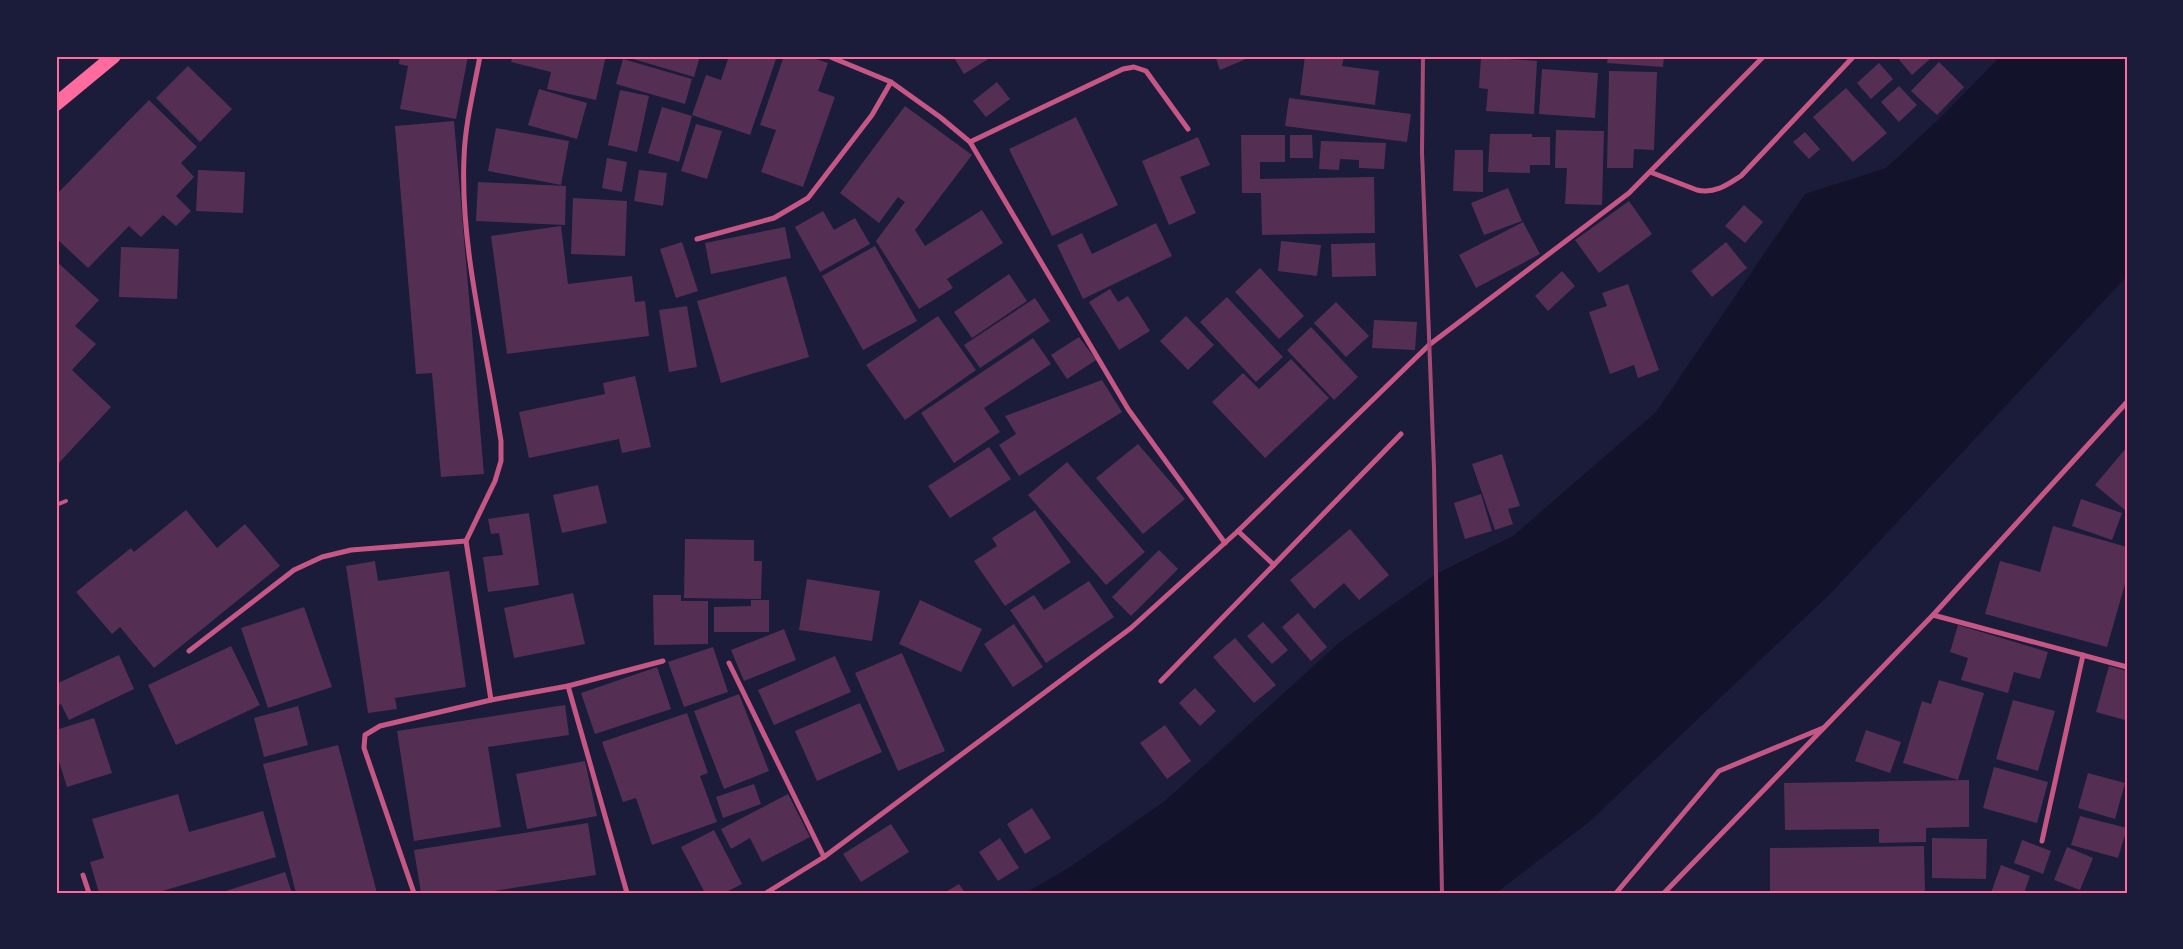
<svg xmlns="http://www.w3.org/2000/svg" width="2183" height="949" font-family="'Space Grotesk',sans-serif">
<rect width="100%" height="100%" fill="#1b1b3a"/>
<path fill="#12122b" d="M2001,56H2127V276L1831,593L1589,822L1496,893H1026L1073,865L1165,801L1340,642L1436,574L1513,536L1656,412L1805,194L1886,168L1939,119Z"/>
<g fill="#542f53">
<path d="M400,56H468L456,119L400,109L408,66L399,64Z"/>
<path d="M513,56H606L596,100L547,89L551,72L511,62Z"/>
<path d="M623,56H700L694,77Z"/>
<path d="M729,56H777L750,135L692,115L706,75L721,80Z"/>
<path d="M784,56H807L828,63L818,91L835,97L803,187L761,172L776,130L760,125Z"/>
<path d="M953,56H993L964,74Z"/>
<path d="M1215,56H1253L1220,70Z"/>
<path d="M1305,56H1344L1342,66L1379,71L1375,105L1300,95Z"/>
<path d="M1574,56H1600V59Z"/>
<path d="M1608,56H1664L1663,67L1607,63Z"/>
<path d="M1896,56H1929L1931,58L1912,75Z"/>
<path d="M1481,57L1537,61L1534,114L1486,111L1488,89L1479,88Z"/>
<path d="M623,59L692,79L685,104L616,84Z"/>
<path d="M1939,62L1964,87L1937,115L1911,91Z"/>
<path d="M1879,63L1893,79L1871,99L1857,83Z"/>
<path d="M188,66L232,109L200,142L156,98Z"/>
<path d="M1542,69L1598,73L1595,118L1539,114Z"/>
<path d="M1609,71L1657,72L1654,150L1634,149L1633,168H1607Z"/>
<path d="M997,82L1010,99L986,117L973,101Z"/>
<path d="M1899,86L1917,105L1899,122L1881,102Z"/>
<path d="M1846,88L1887,133L1853,162L1813,117Z"/>
<path d="M539,89L587,103L577,139L528,125Z"/>
<path d="M620,90L649,96L637,152L608,145Z"/>
<path d="M1289,98L1411,114L1407,142L1285,126Z"/>
<path d="M149,100L197,147L181,163L194,177L176,196L191,211L176,226L163,215L141,237L129,226L88,268L56,238V195Z"/>
<path d="M905,106L972,155L915,230L925,246L982,210L1003,243L947,279L953,288L919,309L876,241L905,202L898,197L879,223L840,193Z"/>
<path d="M662,107L692,116L679,162L648,153Z"/>
<path d="M1076,117L1118,205L1052,236L1009,149Z"/>
<path d="M454,121L484,474L441,477L432,373L416,374L395,126Z"/>
<path d="M696,124L722,131L707,179L681,171Z"/>
<path d="M496,128L569,141L561,185L488,171Z"/>
<path d="M1556,130L1604,131L1602,205L1565,204L1567,168H1555Z"/>
<path d="M1805,132L1820,149L1809,159L1793,142Z"/>
<path d="M1490,134H1532V137H1550V165H1530V173L1488,172Z"/>
<path d="M1241,135H1285V162H1260V179L1374,177L1375,233L1262,235L1261,193H1242Z"/>
<path d="M1290,135H1312L1313,158H1290Z"/>
<path d="M1198,137L1210,165L1180,177L1196,213L1169,225L1142,161Z"/>
<path d="M1321,141L1386,143L1384,169L1359,168V160L1340,159L1339,170L1319,169Z"/>
<path d="M1455,150H1483V192L1453,191Z"/>
<path d="M607,158L627,162L622,192L602,188Z"/>
<path d="M198,170L245,172L243,213L196,211Z"/>
<path d="M639,170L667,173L663,206L634,201Z"/>
<path d="M478,182L566,186L565,225L476,221Z"/>
<path d="M1508,188L1522,221L1484,235L1471,203Z"/>
<path d="M573,198L627,201L625,256L571,254Z"/>
<path d="M1629,201L1652,234L1599,273L1575,240Z"/>
<path d="M1744,205L1763,222L1745,243L1725,226Z"/>
<path d="M823,211L834,230L855,218L870,244L820,272L795,227Z"/>
<path d="M1523,222L1540,254L1476,288L1459,255Z"/>
<path d="M1156,223L1172,256L1083,299L1057,245L1082,233L1092,254Z"/>
<path d="M561,226L568,284L632,276L635,302L645,301L649,336L507,354L491,236Z"/>
<path d="M785,227L791,258L711,274L705,243Z"/>
<path d="M1281,241L1321,245L1317,276L1278,271Z"/>
<path d="M682,242L698,291L676,298L660,249Z"/>
<path d="M1726,242L1747,268L1712,297L1691,271Z"/>
<path d="M1375,243L1376,276L1332,277L1331,244Z"/>
<path d="M875,246L917,321L863,350L822,276Z"/>
<path d="M121,247L179,249L177,299L119,297Z"/>
<path d="M56,261L99,300L75,326L96,344L72,370L111,407L56,466Z"/>
<path d="M1260,268L1304,316L1279,339L1235,292Z"/>
<path d="M1562,271L1575,286L1548,311L1535,296Z"/>
<path d="M1009,274L1027,301L972,338L954,312Z"/>
<path d="M786,276L809,357L721,383L697,301Z"/>
<path d="M1628,284L1659,370L1638,378L1634,365L1610,374L1589,312L1607,306L1602,293Z"/>
<path d="M1110,289L1118,302L1128,296L1150,331L1119,350L1089,302Z"/>
<path d="M1227,297L1283,357L1256,382L1200,322Z"/>
<path d="M1035,298L1050,321L980,368L964,345Z"/>
<path d="M1336,302L1369,336L1346,357L1314,323Z"/>
<path d="M687,306L697,367L669,372L659,310Z"/>
<path d="M938,316L976,370L905,420L866,365Z"/>
<path d="M1186,316L1214,345L1188,370L1160,341Z"/>
<path d="M1374,320L1417,322L1415,350L1372,348Z"/>
<path d="M1311,327L1358,377L1334,400L1287,350Z"/>
<path d="M1079,337L1096,360L1067,379L1051,355Z"/>
<path d="M1033,338L1051,364L984,408L1000,432L954,463L921,413Z"/>
<path d="M1291,359L1329,398L1265,458L1212,402L1243,373L1259,389Z"/>
<path d="M635,376L651,447L622,453L619,439L529,458L519,412L605,394L603,383Z"/>
<path d="M1102,380L1122,412L1019,476L999,445L1016,434L1005,416Z"/>
<path d="M1138,444L1185,499L1143,534L1096,478Z"/>
<path d="M989,447L1011,479L950,518L928,486Z"/>
<path d="M2127,447V508L2125,510L2095,485Z"/>
<path d="M1502,454L1520,506L1508,509L1513,524L1495,530L1472,464Z"/>
<path d="M1067,462L1145,552L1106,585L1028,495Z"/>
<path d="M598,485L607,523L562,533L553,495Z"/>
<path d="M1481,494L1492,531L1465,539L1454,503Z"/>
<path d="M2081,499L2122,513L2112,540L2072,526Z"/>
<path d="M186,510L217,548L245,524L280,566L154,668L120,627L112,634L76,592L131,548L134,552Z"/>
<path d="M1035,510L1071,562L1005,606L974,561L997,546L992,538Z"/>
<path d="M529,513L539,585L488,592L483,557L503,555L499,533L491,534L488,519Z"/>
<path d="M2053,526L2127,547V577L2107,647L1985,614L2000,561L2040,572Z"/>
<path d="M1350,529L1389,575L1359,600L1344,583L1314,609L1290,580Z"/>
<path d="M685,539L754,540V561H762L761,599L684,598Z"/>
<path d="M1159,550L1178,569L1131,616L1112,597Z"/>
<path d="M375,561L378,581L449,571L466,687L395,698L397,709L368,713L346,566Z"/>
<path d="M807,579L880,591L872,641L799,630Z"/>
<path d="M1089,581L1114,617L1046,663L1010,610L1034,595L1044,610Z"/>
<path d="M573,593L585,644L514,658L504,608Z"/>
<path d="M653,595H681V601H708V644L654,645Z"/>
<path d="M751,600H769V632H714V607L751,606Z"/>
<path d="M920,600L982,629L961,672L899,644Z"/>
<path d="M304,607L332,687L268,708L241,628Z"/>
<path d="M1298,613L1327,647L1311,661L1282,627Z"/>
<path d="M1263,622L1288,650L1272,664L1247,636Z"/>
<path d="M1014,624L1043,667L1013,687L984,644Z"/>
<path d="M1958,625L2048,652L2040,679L2014,672L2008,693L1961,680L1968,658L1950,652Z"/>
<path d="M784,629L796,660L744,681L731,650Z"/>
<path d="M1235,638L1276,685L1254,703L1213,657Z"/>
<path d="M231,646L260,705L176,745L148,685Z"/>
<path d="M713,647L728,692L684,707L668,662Z"/>
<path d="M902,653L945,751L898,771L855,673Z"/>
<path d="M119,655L134,689L69,720L61,704L56,706V684Z"/>
<path d="M835,656L851,692L774,725L758,690Z"/>
<path d="M2109,666L2127,671L2125,720L2096,712Z"/>
<path d="M657,667L671,709L595,734L581,693Z"/>
<path d="M1939,680L1984,693L1958,780L1903,763L1922,701L1931,704Z"/>
<path d="M1195,688L1216,711L1200,726L1179,703Z"/>
<path d="M739,694L769,771L724,789L694,711Z"/>
<path d="M2013,700L2055,711L2038,771L1996,759Z"/>
<path d="M860,703L882,752L817,781L795,731Z"/>
<path d="M565,705L569,735L488,747L501,827L414,841L397,731Z"/>
<path d="M298,706L308,745L264,757L254,718Z"/>
<path d="M687,713L708,773L700,776L717,822L652,845L636,798L623,802L602,742Z"/>
<path d="M94,718L112,773L67,787L56,752V730Z"/>
<path d="M1165,725L1191,761L1167,779L1140,743Z"/>
<path d="M1866,730L1901,742L1890,773L1855,761Z"/>
<path d="M338,745L377,893H296L263,764Z"/>
<path d="M585,761L597,816L527,829L516,774Z"/>
<path d="M1994,767L2048,782L2037,823L1983,808Z"/>
<path d="M2088,773L2125,783L2115,819L2078,808Z"/>
<path d="M1969,780V827L1926,828V842L1879,843V829L1785,830L1784,783Z"/>
<path d="M754,784L761,804L723,818L716,797Z"/>
<path d="M178,794L189,832L263,811L276,857L156,893H99L90,862L104,858L92,819Z"/>
<path d="M788,794L810,837L762,862L750,838L731,849L721,829Z"/>
<path d="M1032,808L1051,838L1025,854L1007,824Z"/>
<path d="M2080,816L2127,828L2118,858L2071,845Z"/>
<path d="M588,823L596,875L481,893H421L414,850Z"/>
<path d="M891,824L909,852L861,882L843,854Z"/>
<path d="M714,830L742,884L724,893H705L681,847Z"/>
<path d="M1000,838L1019,868L998,881L979,852Z"/>
<path d="M1932,838L1987,839L1986,879L1932,878Z"/>
<path d="M2022,840L2051,851L2043,874L2014,863Z"/>
<path d="M1924,846L1925,893H1770V848Z"/>
<path d="M2067,847L2093,858L2080,890L2054,880Z"/>
<path d="M2001,865L2030,876L2024,893H1991Z"/>
<path d="M285,872L292,893H223V892Z"/>
<path d="M959,884L965,893H944Z"/>
</g>
<g fill="none" stroke-linecap="round" stroke-linejoin="round">
<path stroke="#c65784" stroke-width="4" d="M56,505L66,501"/>
<g stroke="#c65784" stroke-width="5">
<path d="M480,56C474,89 465,124 464,158C460,249 487,350 501,441V461L495,481L466,541L491,700"/>
<path d="M828,56L891,82L940,117L970,142L1128,409L1225,543"/>
<path d="M970,142L1123,69L1134,67L1146,71L1188,129"/>
<path d="M1650,172L1697,190C1715,194 1727,185 1741,176L1854,56"/>
<path d="M697,239L774,218L808,198L872,115L891,82"/>
<path d="M1238,531L1274,565"/>
<path d="M1933,615L2127,667"/>
<path d="M189,651L294,570L322,557L351,550L466,541"/>
<path d="M729,663L824,857"/>
<path d="M1161,681L1401,434"/>
<path d="M568,686L663,661"/>
<path d="M2042,841L2083,655"/>
<path d="M83,875L89,893"/>
<path d="M414,893L364,748L365,735L380,726L491,700L568,686L627,893"/>
<path d="M766,893L824,857L1131,628L1238,531L1429,345L1629,193L1764,56"/>
<path d="M1616,893L1719,771L1823,728"/>
<path d="M1664,893L1933,615L2127,402"/>
</g>
<path stroke="#ff6b9d" stroke-width="14" d="M56,104L114,56"/>
<path stroke="#a44b75" stroke-width="4" d="M1423,56L1422,152L1434,468L1442,893"/>
</g>
<rect width="2183" height="949" fill="none" stroke="#1b1b3a" stroke-width="115"/>
<rect x="58" y="58" width="2068" height="834" fill="none" stroke="#ff6b9d" stroke-width="2"/>
</svg>
